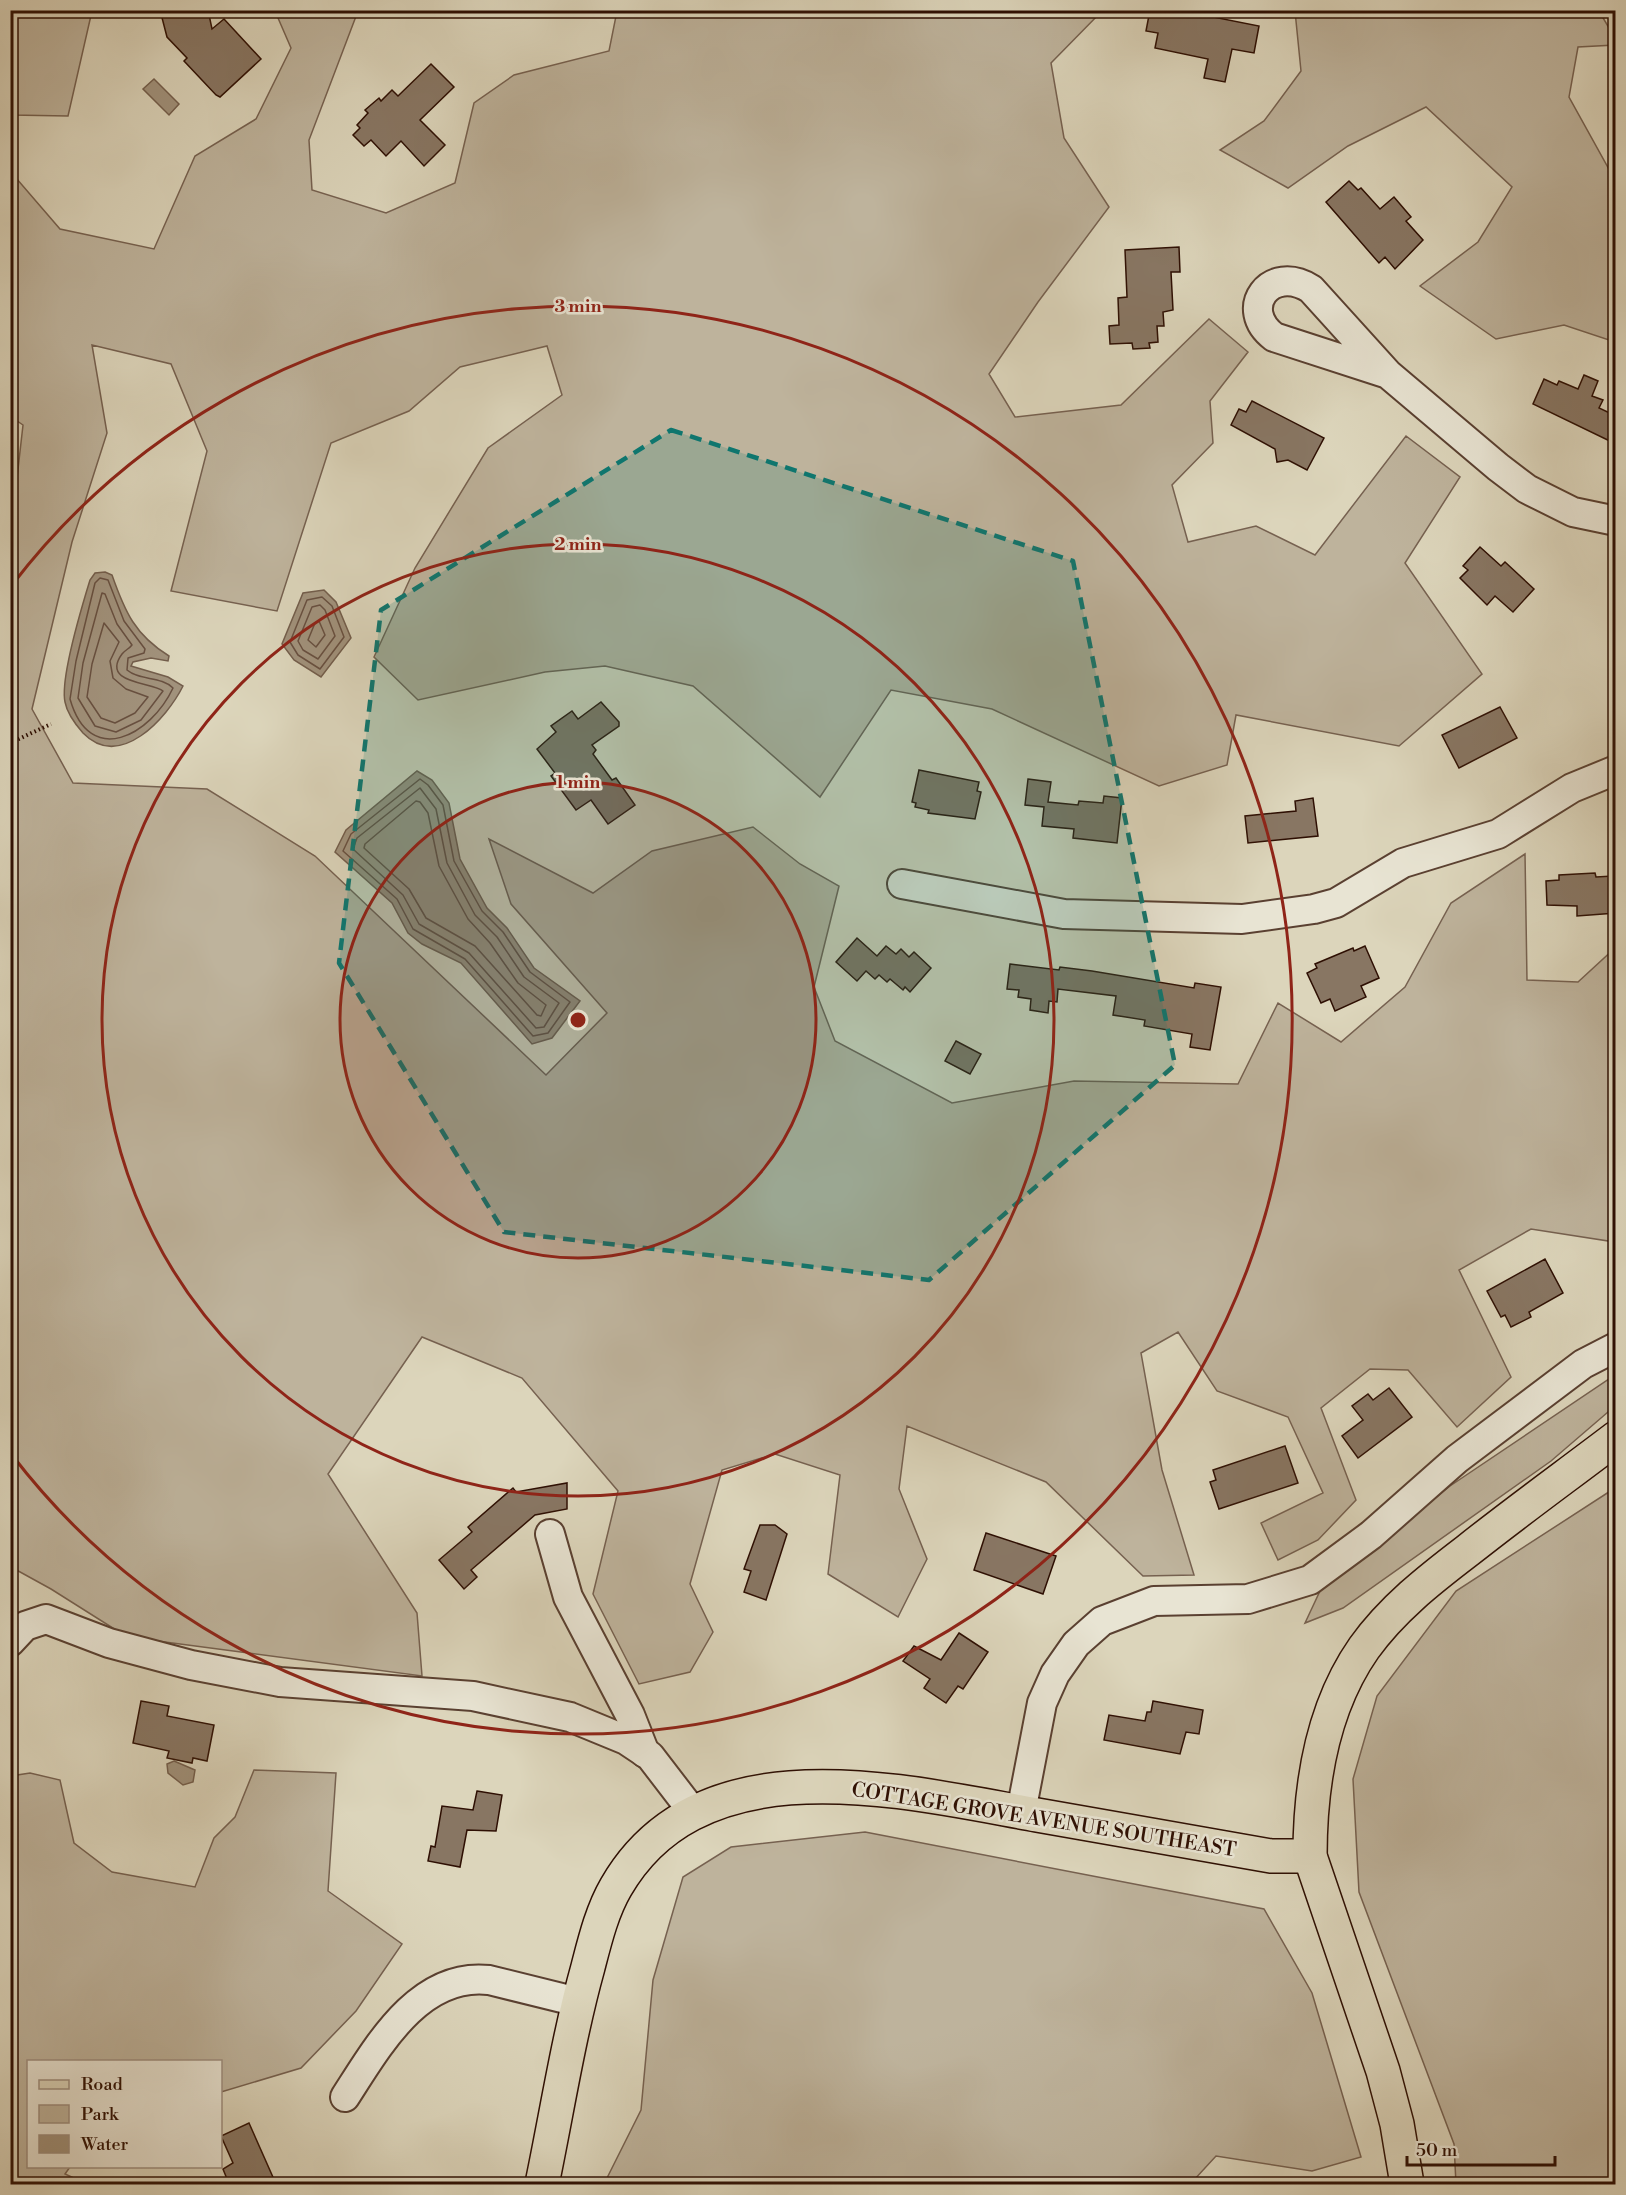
<svg xmlns="http://www.w3.org/2000/svg" width="1626" height="2195" font-family="'Libre Bodoni',serif">
<rect width="100%" height="100%" fill="#dcd5bb"/>
<filter id="stains"><feTurbulence type="fractalNoise" baseFrequency=".00333" numOctaves="4"/><feColorMatrix values="0 0 0 0 .2 0 0 0 0 .09 0 0 0 0 .02 0 0 0 .5 -.17"/></filter>
<radialGradient id="worn" r=".72"><stop offset=".6" stop-color="#630" stop-opacity="0"/><stop offset="1" stop-color="#630" stop-opacity=".3"/></radialGradient>
<g fill="#beb39c" stroke="#766150" stroke-width="1.5">
<path d="M11,10L92,11L68,116L11,115Z"/>
<path d="M275,11H358L309,140L312,190L386,213L455,183L474,103L514,75L609,51L617,11H1102L1051,63L1064,138L1109,207L1038,302L989,374L1015,417L1121,405L1209,319L1248,352L1210,401L1213,443L1172,485L1188,542L1256,526L1315,555L1406,436L1460,477L1405,563L1482,674L1399,746L1236,715L1227,765L1159,786L992,709L891,690L820,797L693,686L605,666L545,672L418,700L374,657L415,568L488,448L562,395L547,346L460,367L409,411L331,443L277,611L171,591L207,451L171,364L92,345L107,433L72,542L32,709L73,783L207,789L315,856L546,1075L607,1013L511,904L489,839L593,893L652,851L753,827L800,864L839,886L814,987L835,1041L952,1103L1074,1081L1238,1084L1278,1003L1341,1042L1405,987L1451,903L1525,854L1527,980L1578,982L1615,948L1616,1095L1609,1141H1615V1242L1531,1229L1459,1270L1511,1377L1457,1427L1408,1370L1370,1369L1321,1408L1356,1500L1318,1540L1278,1560L1261,1523L1323,1493L1288,1417L1217,1391L1178,1332L1141,1353L1162,1470L1194,1575L1143,1576L1046,1482L907,1426L899,1489L927,1559L898,1617L828,1574L840,1475L775,1454L722,1470L690,1584L713,1632L690,1672L639,1684L593,1594L618,1491L522,1378L422,1337L328,1474L417,1613L422,1676L127,1637L51,1589L11,1567L10,540L23,425L10,416V132L16,178L60,229L154,249L195,156L256,119L291,48Z"/>
<path d="M1295,11H1599L1615,38V45L1578,47L1569,97L1610,171L1615,172V342L1564,325L1496,339L1420,286L1478,242L1512,187L1426,107L1348,146L1288,188L1220,150L1264,121L1301,71Z"/>
<path d="M1615,1375V1406L1551,1461L1343,1608L1305,1623L1320,1591L1450,1486Z"/>
<path d="M1615,1488V2184H1456L1454,2144L1359,1892L1353,1779L1377,1696L1456,1591Z"/>
<path d="M254,1770L336,1773L328,1891L402,1944L356,2011L301,2068L221,2092L220,2062H28V2166L70,2167L65,2174L87,2184H11V1776L30,1773L60,1780L74,1843L112,1872L195,1887L214,1838L235,1817Z"/>
<path d="M865,1832L1264,1909L1312,1993L1361,2157L1312,2171L1216,2156L1193,2181V2184H604L641,2110L653,1980L683,1877L731,1847Z"/>
</g>
<g fill="#a1927c" stroke="#735e4c" stroke-width="1.5">
<path d="M154,79L179,104L169,115L143,89Z"/>
<path d="M105,572L112,575C125,612 135,635 169,656L168,661L151,658L133,662L131,666L168,677L183,686C167,718 120,771 83,733C76,725 67,713 65,702C60,678 82,606 90,580L95,573Z"/>
<path d="M324,590L336,602L351,638L321,677L294,660L282,644L303,593Z"/>
<path d="M417,771L432,780L449,803L460,859L487,908L507,928L534,968L580,1001L552,1038L532,1044L461,963L422,944L408,933L392,903L335,852L346,830Z"/>
<path d="M174,1761L195,1770L193,1782L183,1785L168,1773L167,1764Z"/>
</g>
<g fill="none" stroke-linecap="round" stroke-linejoin="round">
<g stroke="#685040" stroke-width="1.5">
<path d="M100,578L108,580L124,621L145,649L144,653L128,658L127,670C140,681 161,676 173,688C151,735 90,769 70,699L76,661L95,583Z"/>
<path d="M102,593L105,594L117,624L132,645C129,649 125,650 122,654C100,684 153,682 163,691L141,720L116,732L95,726L78,698L83,663Z"/>
<path d="M322,597L332,606L344,637L320,669L298,655L290,642L307,600Z"/>
<path d="M320,605L325,610L335,636L318,659L303,650L298,641L312,607Z"/>
<path d="M319,621L325,635L316,647L308,640L315,623Z"/>
<path d="M104,623L119,642L110,661L113,678L126,689L148,697L135,713L115,723L101,718L87,697L92,664Z"/>
<path d="M420,779L428,785L443,805L454,861L482,911L503,932L530,972L570,1002L548,1033L533,1036L465,959L413,929L397,899L343,851L351,834Z"/>
<path d="M420,788L436,809L447,863L475,915L497,937L524,977L559,1003L544,1027L536,1028L469,953L419,924L403,895L353,849L357,838Z"/>
<path d="M416,801L420,802L428,813L439,866L468,919L490,943L518,983L546,1005L541,1016L537,1015L475,946L426,918L409,889L364,848L365,844Z"/>
</g>
</g>
<g fill="#887663" stroke="#2e0f03" stroke-width="1.5">
<path d="M160,10H208L212,29L224,19L261,59L220,97L216,95L184,61L187,58L167,37Z"/>
<path d="M1150,10H1205L1214,13L1213,17L1259,26L1254,53L1232,49L1225,82L1204,78L1208,59L1155,48L1158,33L1146,31Z"/>
<path d="M431,64L454,87L420,120L445,145L424,166L401,141L386,156L371,140L364,146L353,135L360,128L357,125L368,113L365,110L379,98L381,101L392,90L398,96Z"/>
<path d="M1349,181L1358,190L1361,188L1380,209L1394,197L1411,217L1406,221L1423,240L1395,269L1385,257L1379,263L1326,202Z"/>
<path d="M1179,247L1180,272H1171L1173,310L1163,312L1164,326H1157L1158,342L1149,343L1150,348L1133,349L1132,343L1110,344L1109,326L1119,325L1118,298L1127,297L1125,250Z"/>
<path d="M1584,375L1598,381L1592,396L1603,400L1599,408L1616,416V444L1533,404L1544,379L1557,385L1559,381L1578,389Z"/>
<path d="M1252,401L1324,438L1307,470L1288,460L1277,462L1275,449L1231,425L1239,409L1246,412Z"/>
<path d="M1480,547L1501,566L1505,562L1534,589L1513,612L1495,596L1487,605L1460,578L1468,570L1463,566Z"/>
<path d="M601,702L619,722V726L592,745L596,750L593,754L612,780L616,778L635,805L608,824L591,800L576,810L551,776L555,773L537,749L556,732L551,726L572,711L578,719Z"/>
<path d="M1500,707L1517,738L1459,768L1442,735Z"/>
<path d="M919,770L979,782L977,791L981,792L975,819L928,813L929,810L915,807L916,803L912,802Z"/>
<path d="M1028,779L1051,782L1048,802L1078,805L1079,801L1103,803L1104,796L1122,798L1117,843L1073,838L1074,829L1042,826L1044,807L1025,805Z"/>
<path d="M1313,798L1318,836L1248,843L1245,816L1296,811L1295,801Z"/>
<path d="M1595,873L1596,877L1613,876L1616,913L1577,916V906L1547,905L1546,881L1559,880V875Z"/>
<path d="M857,938L877,956L886,946L896,954L901,949L909,957L914,952L931,968L910,992L905,987L903,990L890,979L887,982L879,975L875,979L866,971L857,981L836,962Z"/>
<path d="M1365,946L1379,978L1361,986L1366,997L1335,1011L1330,999L1321,1003L1307,973L1317,968L1315,964L1353,948L1354,951Z"/>
<path d="M1010,964L1059,970L1060,967L1092,971L1194,988L1195,983L1221,987L1210,1050L1190,1047L1192,1034L1144,1026L1145,1020L1113,1015L1116,996L1058,989L1057,1002L1049,1001L1048,1013L1030,1010L1031,999L1018,997L1019,990L1007,989Z"/>
<path d="M956,1041L981,1054L970,1074L945,1061Z"/>
<path d="M1545,1259L1563,1293L1529,1312L1531,1317L1511,1327L1505,1315L1501,1317L1487,1291Z"/>
<path d="M1389,1388L1412,1417L1358,1458L1342,1436L1363,1420L1352,1406L1368,1394L1373,1400Z"/>
<path d="M1285,1446L1298,1483L1219,1509L1210,1482L1216,1480L1213,1470Z"/>
<path d="M567,1483V1509L535,1515L471,1570L477,1577L464,1589L439,1560L472,1532L468,1527L513,1488L516,1492Z"/>
<path d="M760,1525H775L787,1534L766,1600L744,1592L751,1571L744,1569Z"/>
<path d="M986,1533L1056,1556L1043,1594L974,1570Z"/>
<path d="M959,1633L988,1652L963,1689L958,1686L946,1703L924,1688L930,1679L903,1661L914,1646L941,1660Z"/>
<path d="M141,1701L169,1706L167,1716L214,1725L207,1761L193,1758L192,1763L167,1758L169,1751L133,1743Z"/>
<path d="M1153,1701L1203,1710L1199,1734L1186,1732L1180,1754L1104,1740L1109,1715L1145,1721L1147,1712H1151Z"/>
<path d="M477,1791L502,1795L496,1831L467,1830L460,1867L428,1861L431,1846L435,1847L442,1806L473,1810Z"/>
<path d="M249,2123L276,2184H229L223,2169L233,2163L221,2136Z"/>
</g>
<g fill="none" stroke-linecap="round" stroke-linejoin="round">
<defs>
<g id="minor">
<path d="M1388,374L1274,337C1237,309 1270,263 1311,289L1388,374L1498,467L1527,489L1573,512L1616,521"/>
<path d="M902,884L1064,914L1242,919L1314,909L1336,903L1403,863L1498,834L1572,788L1616,770"/>
<path d="M550,1534L568,1597L630,1715L645,1753"/>
<path d="M10,1642L25,1626L46,1619L109,1643L191,1665L280,1682L473,1696L570,1717L626,1740L650,1756L693,1812"/>
<path d="M1021,1812L1042,1703L1055,1674L1076,1644L1102,1621L1154,1601L1248,1599L1310,1580L1371,1535L1457,1459L1583,1364L1616,1347"/>
<path d="M345,2097C378,2046 419,1972 489,1980L578,2002"/>
</g>
<g id="major">
<path d="M542,2184C557,2112 568,2039 588,1967C595,1940 602,1911 616,1887C701,1740 902,1791 1037,1815C1115,1829 1193,1842 1271,1856H1310"/>
<path d="M1407,2184L1397,2124L1383,2071L1310,1856C1310,1785 1322,1708 1364,1648C1392,1609 1429,1580 1467,1551C1516,1512 1566,1476 1616,1438"/>
</g>
</defs>
<use href="#minor" stroke="#5a4031" stroke-width="32"/>
<use href="#major" stroke="#2e0f03" stroke-width="36"/>
<path stroke="#2e0f03" stroke-width="4" stroke-dasharray="1.5 3" stroke-linecap="butt" d="M10,743L51,724"/>
<use href="#minor" stroke="#e8e4d3" stroke-width="28"/>
<use href="#major" stroke="#dcd5bb" stroke-width="33"/>
</g>
<path fill="#0f766e" fill-opacity="0.2" stroke="#0f766e" stroke-width="4.5" stroke-dasharray="12 8" stroke-linejoin="round" d="M671,430L1073,561L1175,1065L929,1280L504,1232L339,963L381,610Z"/>
<circle cx="578" cy="1020" r="238" fill="#8f2418" fill-opacity=".12"/>
<g fill="none" stroke="#8f2418" stroke-width="3">
<circle cx="578" cy="1020" r="238"/>
<circle cx="578" cy="1020" r="476"/>
<path d="M12 585A714 714 0 1 1 12 1455"/>
</g>
<g text-anchor="middle" stroke-width="5" stroke-linejoin="round" paint-order="stroke">
<g font-size="20" fill="#2e0f03" stroke="#e8e4d3">
<text transform="translate(1044 1819) rotate(9)" y="7">COTTAGE GROVE AVENUE SOUTHEAST</text>
</g>
</g>
<circle cx="578" cy="1020" r="9" fill="#8f2418" stroke="#e8e4d3" stroke-width="3"/>
<g font-size="18" text-anchor="middle" font-weight="bold" fill="#8f2418" stroke="#e8e4d3" stroke-width="5" stroke-linejoin="round" paint-order="stroke">
<text x="578" y="312">3 min</text>
<text x="578" y="550">2 min</text>
<text x="578" y="788">1 min</text>
</g>
<rect width="1626" height="2195" fill="none" stroke="#dcd5bb" stroke-width="36"/>
<rect x="12" y="12" width="1602" height="2171" fill="none" stroke="#2e0f03" stroke-width="3"/>
<rect x="18" y="18" width="1590" height="2159" fill="none" stroke="#2e0f03" stroke-width="1.5"/>
<rect x="27" y="2060" width="195" height="108" fill="#e8e4d3" stroke="#9e8f80" stroke-width="1.5"/>
<rect x="39" y="2080" width="30" height="9" fill="#dcd5bb" stroke="#9e8f80" stroke-width="1.5"/>
<text x="81" y="2090" font-size="18" fill="#2e0f03">Road</text>
<rect x="39" y="2105" width="30" height="18" fill="#beb39c" stroke="#9e8f80" stroke-width="1.5"/>
<text x="81" y="2120" font-size="18" fill="#2e0f03">Park</text>
<rect x="39" y="2135" width="30" height="18" fill="#a1927c" stroke="#9e8f80" stroke-width="1.5"/>
<text x="81" y="2150" font-size="18" fill="#2e0f03">Water</text>
<path d="M1407 2156v9h148v-9" fill="none" stroke="#2e0f03" stroke-width="3"/>
<text x="1416" y="2156" font-size="18" fill="#2e0f03" stroke="#e8e4d3" stroke-width="4.5" paint-order="stroke">50 m</text>
<rect width="100%" height="100%" filter="url(#stains)"/>
<rect width="100%" height="100%" fill="url(#worn)"/>
</svg>
